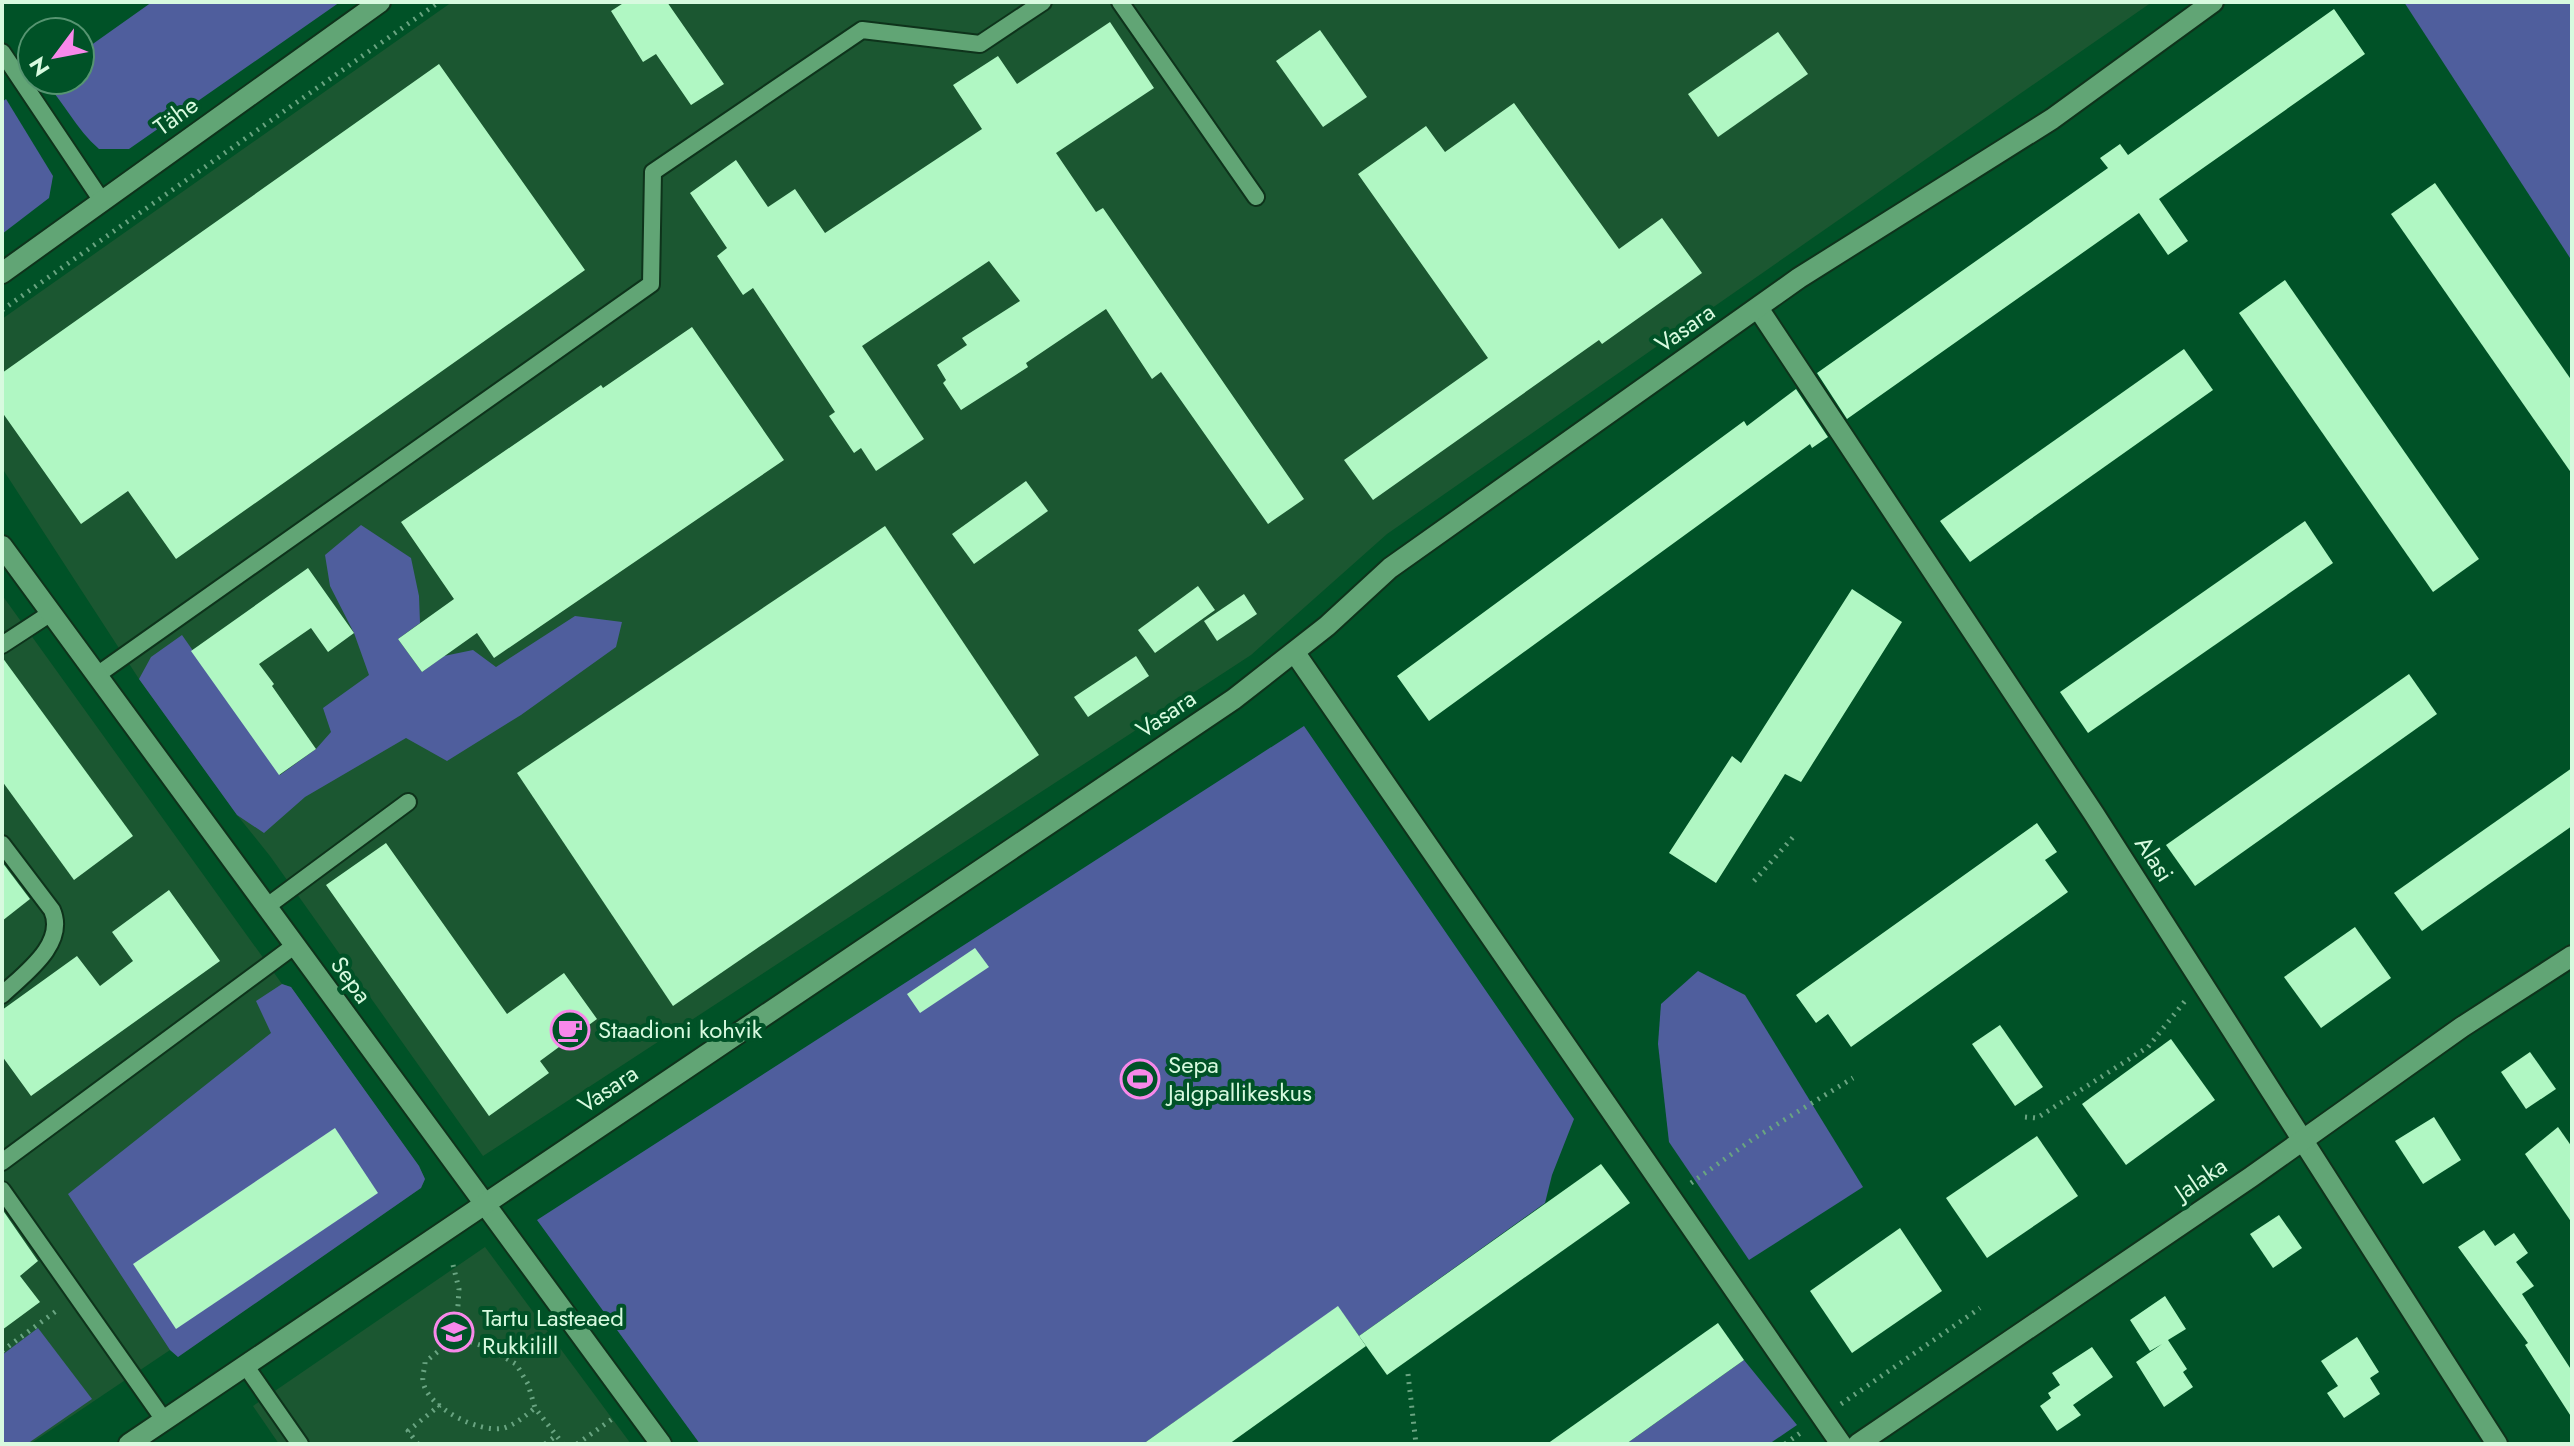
<svg xmlns="http://www.w3.org/2000/svg" width="2574" height="1446" font-family="Jost,sans-serif">
<rect width="100%" height="100%" fill="#005227"/>
<g fill="#1b5731">
<path d="M452,2H2152L1387,534L1251,655L483,1156L270,856L237,815L139,679L2,468V319Z"/>
<path d="M2,595L282,984L291,987L419,1166L425,1179L421,1188L178,1357L170,1350L30,1444H2Z"/>
<path d="M485,1247L631,1444H279L253,1406Z"/>
</g>
<g fill="#4f5e9d">
<path d="M152,2H340L129,149H99C76,129 64,102 43,80H80V53Z"/>
<path d="M2404,2H2572V261Z"/>
<path d="M6,99L53,176L49,198L2,234V102Z"/>
<path d="M361,525L411,558L419,596L420,623L398,639L422,672L444,656L473,650L496,667L575,616L622,622L616,647L521,715L447,761L406,738L305,797L264,833L237,815L139,679L151,657L182,635L280,775L316,749L331,732L323,708L369,675L354,633L330,586L325,555Z"/>
<path d="M1304,726L1574,1119L1552,1175L1545,1203L1359,1336L1338,1307L1143,1444H700L537,1220Z"/>
<path d="M1698,971L1745,995L1863,1187L1749,1260L1669,1142L1658,1044L1661,1004Z"/>
<path d="M282,984L291,987L419,1166L425,1179L421,1188L178,1357L170,1350L68,1194L271,1033L256,1001Z"/>
<path d="M38,1328L92,1399L27,1444H2V1355Z"/>
<path d="M1744,1360L1797,1425L1769,1444H1626Z"/>
</g>
<g fill="#b0f7c3">
<path d="M625,2H667L724,84L691,105L656,54L643,62L611,11Z"/>
<path d="M2334,9L2365,54L2159,199L2188,241L2168,255L2139,213L1847,419L1817,373L2108,168L2100,158L2120,144L2128,155Z"/>
<path d="M1110,22L1154,88L1056,153L1096,212L1103,208L1304,499L1268,524L1161,372L1152,379L1106,309L1026,363L1028,367L961,410L943,383L946,380L937,365L967,345L962,338L1020,301L989,261L862,346L924,439L876,471L861,448L854,453L829,416L835,412L753,288L743,295L717,256L727,248L690,193L736,160L768,207L795,189L825,233L982,129L953,85L998,56L1017,84Z"/>
<path d="M1320,30L1367,97L1323,127L1276,61Z"/>
<path d="M1778,32L1808,74L1718,137L1688,94Z"/>
<path d="M439,64L585,270L176,559L128,491L81,524L2,412V373Z"/>
<path d="M1514,103L1619,249L1662,218L1702,273L1602,344L1599,340L1373,500L1344,460L1488,358L1358,174L1426,126L1445,152Z"/>
<path d="M2435,183L2572,381V474L2391,214Z"/>
<path d="M2285,280L2479,559L2433,592L2239,313Z"/>
<path d="M692,327L784,460L494,658L477,633L422,672L398,639L454,599L401,522L601,385L603,388Z"/>
<path d="M2184,349L2213,390L1970,562L1940,521Z"/>
<path d="M1796,389L1828,437L1812,448L1810,444L1429,721L1397,676L1744,421L1747,426Z"/>
<path d="M1026,481L1048,511L974,564L952,534Z"/>
<path d="M2305,521L2333,563L2088,733L2060,692Z"/>
<path d="M885,526L1039,755L673,1006L517,773Z"/>
<path d="M308,568L354,633L328,652L311,628L259,664L274,684L272,686L316,749L279,775L191,651Z"/>
<path d="M1198,586L1215,610L1155,653L1138,630Z"/>
<path d="M1852,589L1902,622L1801,782L1785,774L1716,883L1669,853L1732,756L1741,763Z"/>
<path d="M1244,594L1257,614L1217,641L1204,621Z"/>
<path d="M1136,656L1149,676L1088,717L1074,697Z"/>
<path d="M2,657L133,836L74,880L2,781Z"/>
<path d="M2409,674L2437,714L2195,886L2166,845Z"/>
<path d="M2572,768V826L2422,931L2394,893Z"/>
<path d="M2037,823L2057,852L2045,860L2068,892L1851,1047L1828,1014L1816,1023L1796,995Z"/>
<path d="M386,843L507,1014L564,973L597,1019L540,1061L549,1073L489,1116L326,885Z"/>
<path d="M2,862L30,899L2,921Z"/>
<path d="M169,890L220,961L31,1096L2,1056V1010L77,956L100,986L133,961L112,932Z"/>
<path d="M2355,927L2391,978L2321,1028L2284,977Z"/>
<path d="M975,948L989,967L920,1013L907,994Z"/>
<path d="M2000,1025L2043,1087L2015,1106L1972,1044Z"/>
<path d="M2171,1039L2215,1100L2126,1165L2082,1104Z"/>
<path d="M2530,1052L2556,1089L2526,1109L2501,1072Z"/>
<path d="M2434,1117L2461,1160L2423,1184L2395,1141Z"/>
<path d="M2558,1127L2572,1147V1223L2525,1154Z"/>
<path d="M335,1128L378,1193L176,1329L133,1264Z"/>
<path d="M2037,1136L2078,1196L1987,1258L1946,1198Z"/>
<path d="M1601,1164L1630,1203L1387,1375L1359,1336Z"/>
<path d="M2,1209L38,1261L20,1276L40,1302L2,1330Z"/>
<path d="M2279,1215L2302,1248L2273,1268L2250,1234Z"/>
<path d="M1900,1228L1942,1291L1852,1353L1810,1291Z"/>
<path d="M2484,1230L2495,1246L2514,1233L2528,1253L2516,1262L2534,1286L2522,1294L2572,1371V1418L2525,1345L2528,1343L2458,1247Z"/>
<path d="M2165,1296L2186,1329L2168,1340L2187,1369L2183,1372L2193,1387L2164,1407L2136,1362L2162,1344L2150,1351L2130,1320Z"/>
<path d="M1338,1306L1366,1346L1229,1444H1143Z"/>
<path d="M1718,1323L1744,1360L1626,1444H1547Z"/>
<path d="M2357,1337L2379,1372L2370,1378L2380,1394L2344,1418L2327,1393L2338,1386L2321,1361Z"/>
<path d="M2092,1347L2113,1377L2073,1405L2081,1415L2057,1431L2040,1406L2051,1398L2048,1393L2060,1385L2052,1373Z"/>
</g>
<g fill="none" stroke-linecap="round" stroke-linejoin="round">
<defs>
<g id="service">
<path d="M1120,2L1256,197"/>
<path d="M2,52L102,201"/>
<path d="M2,645L51,613"/>
<path d="M97,675L651,284L653,172L862,30L980,44L1043,2"/>
<path d="M2,844L52,910C67,944 24,974 2,995"/>
<path d="M266,907L408,802"/>
<path d="M2,1162L294,946"/>
<path d="M2,1190L164,1420"/>
<path d="M245,1365L300,1444"/>
</g>
<g id="minor">
<path d="M2,273L380,2"/>
<path d="M1758,308L2094,814L2497,1444"/>
<path d="M2,546L661,1444"/>
<path d="M1295,653L1841,1444"/>
<path d="M129,1444L1234,699L1327,626L1390,568L1799,278L2052,119L2213,2"/>
<path d="M1858,1444L2251,1177L2462,1027L2572,956"/>
</g>
</defs>
<use href="#service" stroke="#0e331b" stroke-width="20"/>
<use href="#minor" stroke="#0e331b" stroke-width="24"/>
<g stroke="#69a481" stroke-width="5" stroke-dasharray="2 6" stroke-linecap="butt">
<path d="M2,310L439,2"/>
<path d="M1754,881L1795,835"/>
<path d="M2025,1117L2037,1118L2148,1047L2185,1001"/>
<path d="M1691,1183L1753,1139L1853,1078"/>
<path d="M453,1265L459,1289L456,1337L486,1347L516,1364L528,1384L535,1408L563,1444"/>
<path d="M456,1337L425,1362C425,1368 422,1376 423,1381C426,1407 480,1434 504,1428C516,1424 525,1416 535,1408"/>
<path d="M2,1351L59,1309"/>
<path d="M1408,1374L1416,1444"/>
<path d="M1841,1404L1980,1308"/>
<path d="M418,1444L408,1431L440,1405"/>
<path d="M545,1444L557,1435"/>
<path d="M577,1444L615,1417"/>
<path d="M1785,1444L1803,1431"/>
</g>
<use href="#service" stroke="#61a575" stroke-width="16"/>
<use href="#minor" stroke="#61a575" stroke-width="20"/>
</g>
<defs>
<symbol id="cafe-ring" viewBox="-11 -11 22 22"><circle r="9.5" fill="#005227" stroke="#f888ea" stroke-width="1.5"/><path d="M-5.5-4.5H6V0H3Q3 3.5 0 3.5H-2.5Q-5.5 3.5-5.5 0ZM3-3.2v2h1.7v-2ZM-6 4.5H4V6H-6Z" fill="#f888ea"/></symbol>
<symbol id="stadium-ring" viewBox="-11 -11 22 22"><circle r="9.5" fill="#005227" stroke="#f888ea" stroke-width="1.5"/><path d="M0-5a6.5 5 0 1 0 0 10a6.5 5 0 1 0 0-10ZM-3.5-1.8h7v3.6h-7Z" fill="#f888ea"/></symbol>
<symbol id="school-ring" viewBox="-11 -11 22 22"><circle r="9.5" fill="#005227" stroke="#f888ea" stroke-width="1.5"/><path d="M0-5L7-2L0 1L-7-2ZM-4 1L0 2.5L4 1V4Q0 6-4 4Z" fill="#f888ea"/></symbol>
</defs>
<g fill-rule="evenodd">
<use href="#cafe-ring" x="548" y="1008" width="44" height="44"/>
<use href="#stadium-ring" x="1118" y="1057" width="44" height="44"/>
<use href="#school-ring" x="432" y="1310" width="44" height="44"/>
</g>
<g text-anchor="middle" stroke-width="8" stroke-linejoin="round" paint-order="stroke">
<g font-size="24" fill="#d7fadf" stroke="#005227">
<text transform="translate(176 116) rotate(-36)" y="8">Tähe</text>
<text transform="translate(1685 328) rotate(-35)" y="8">Vasara</text>
<text transform="translate(1166 714) rotate(-34)" y="8">Vasara</text>
<text transform="translate(2154 859) rotate(57)" y="8">Alasi</text>
<text transform="translate(351 980) rotate(54)" y="8">Sepa</text>
<text transform="translate(608 1089) rotate(-34)" y="8">Vasara</text>
<text transform="translate(2201 1179) rotate(-34)" y="8">Jalaka</text>
</g>
<g font-size="24" fill="#d7fadf" stroke="#005227" text-anchor="start">
<text x="598" y="1038">Staadioni kohvik</text>
<text x="1168" y="1073">Sepa<tspan x="1168" dy="28">Jalgpallikeskus</tspan></text>
<text x="482" y="1326">Tartu Lasteaed<tspan x="482" dy="28">Rukkilill</tspan></text>
</g>
</g>
<rect width="2574" height="1446" fill="none" stroke="#d7fadf" stroke-width="8"/>
<g transform="translate(56 56) rotate(238)"><circle r="38" fill="#005227" stroke="#569571" stroke-width="2"/>
<path d="M0-6L14 30L0 20L-14 30Z" fill="#f888ea"/>
<text y="-12" font-size="22" font-weight="bold" text-anchor="middle" fill="#d7fadf">N</text>
</g>
</svg>
